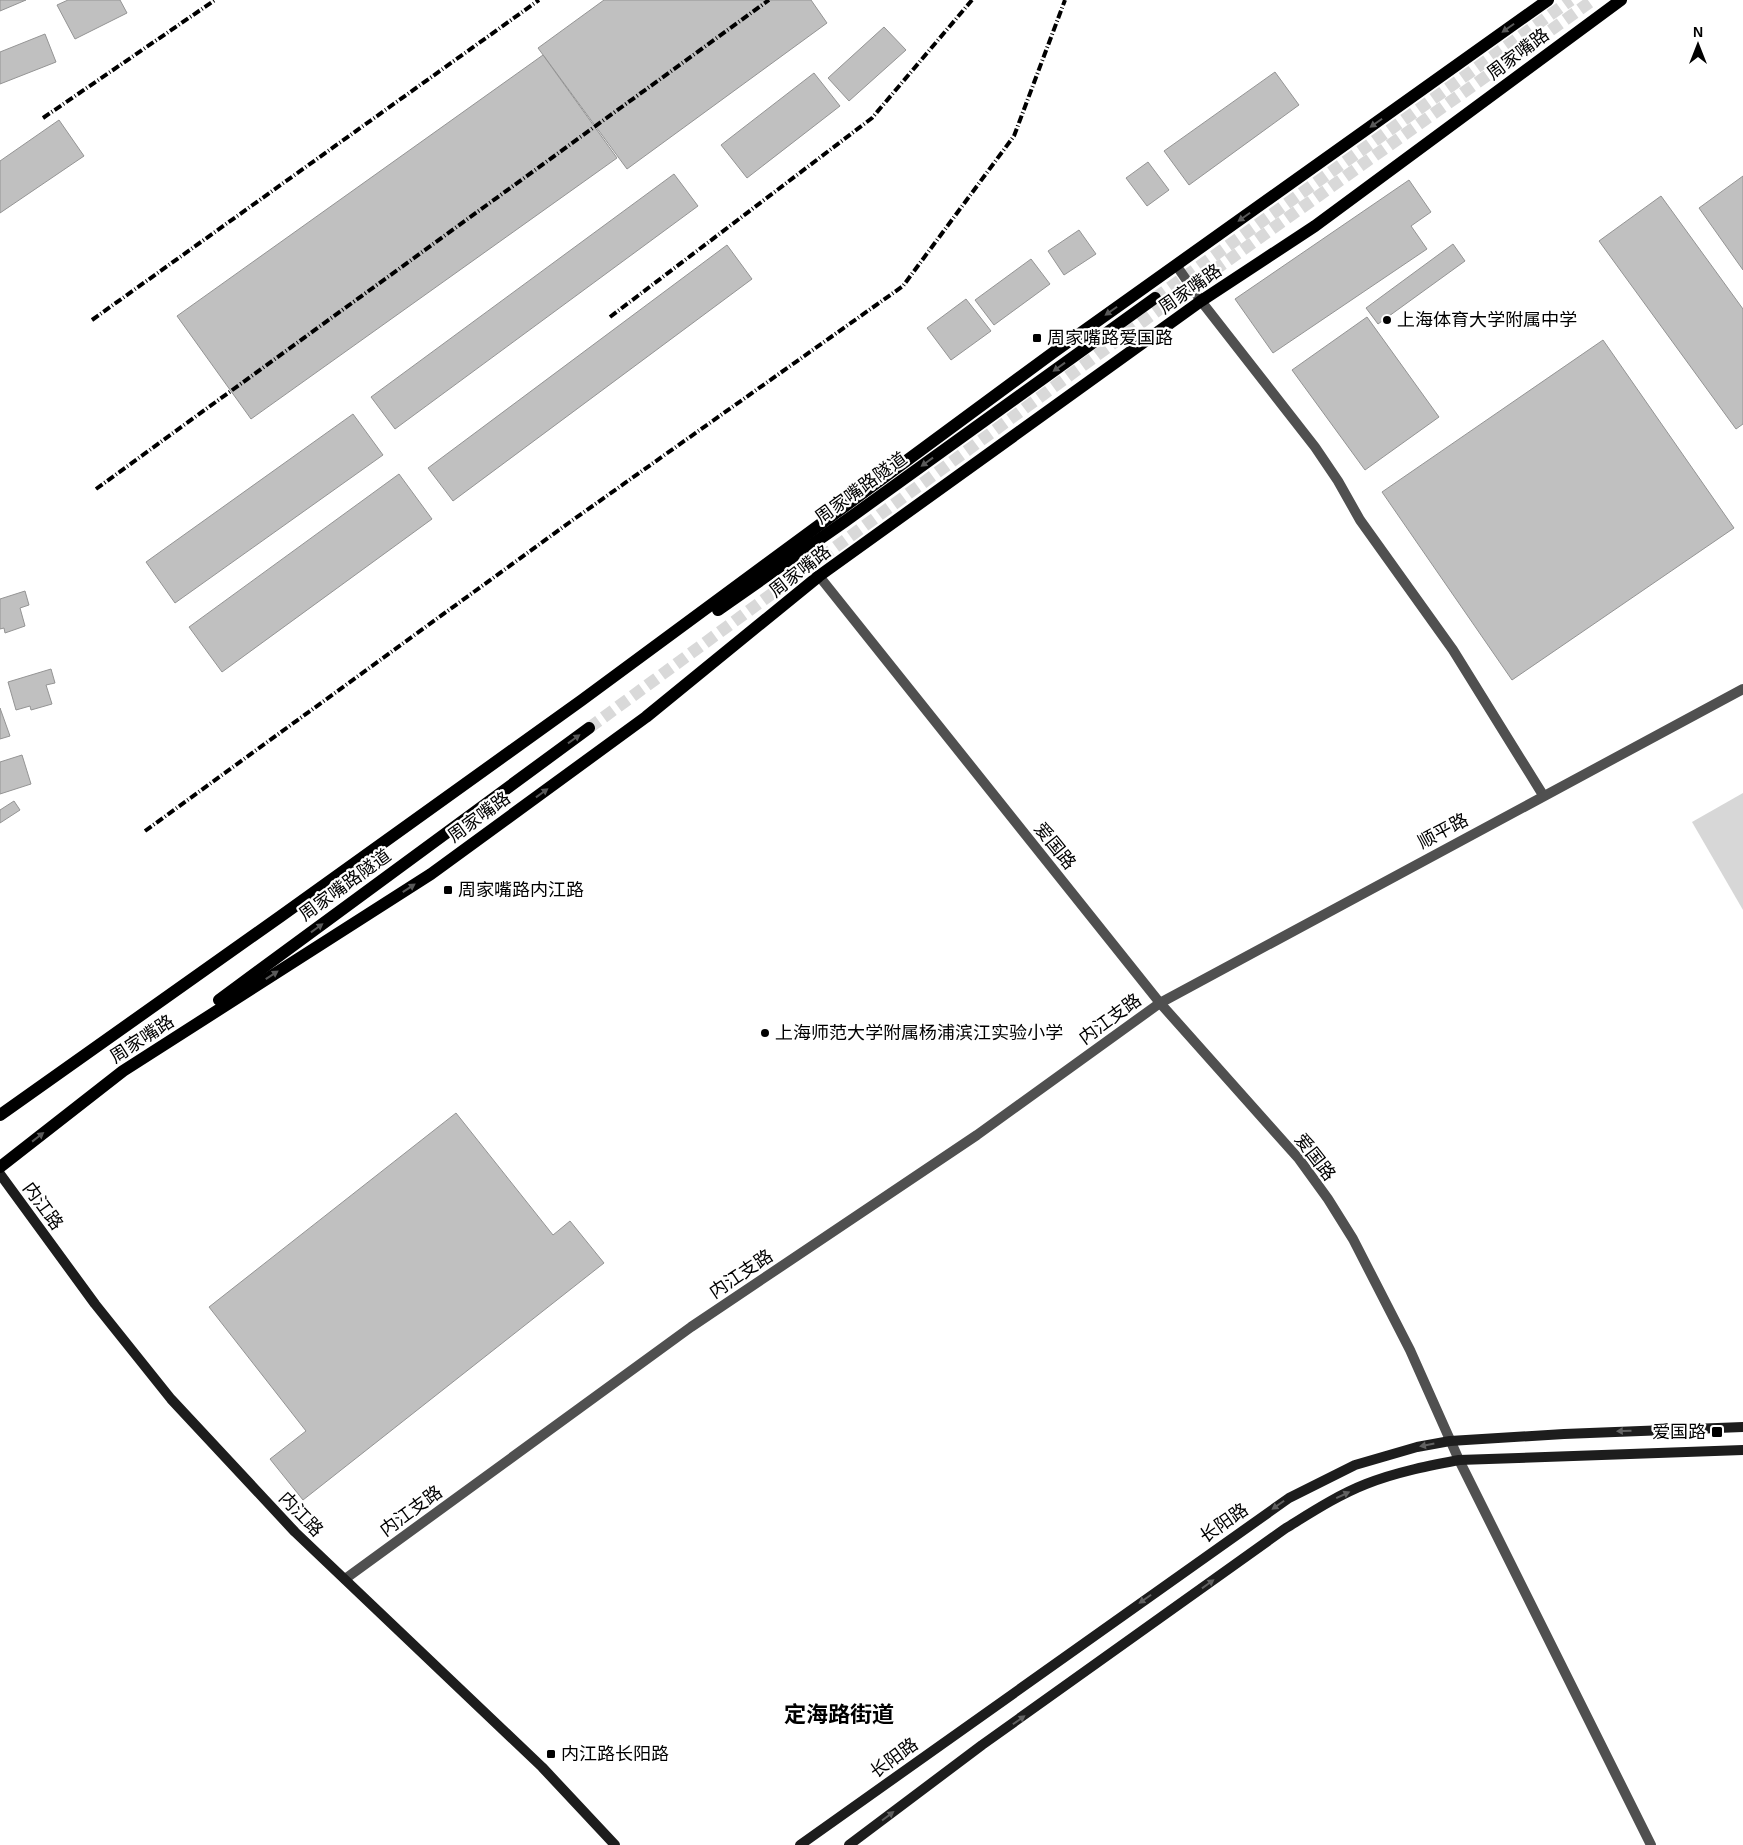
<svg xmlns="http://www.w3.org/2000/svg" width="1743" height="1845" font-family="Helvetica,'Noto Sans SC',sans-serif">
<rect width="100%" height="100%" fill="#fff"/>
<path fill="#d7d7d7" d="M1743,793V910L1692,822Z"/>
<g fill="#c0c0c0" stroke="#949494">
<path d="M0,0H26L0,11Z"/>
<path d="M68,0H120L127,13L75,39L57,5Z"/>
<path d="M604,0H811L827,23L627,169L538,48Z"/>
<path d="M884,27L906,50L849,101L828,78Z"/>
<path d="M45,34L56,62L0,84V52Z"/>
<path d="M543,55L617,158L251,419L177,316Z"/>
<path d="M1275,72L1299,105L1189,185L1164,151Z"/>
<path d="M814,73L840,106L747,178L721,145Z"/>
<path d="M59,120L84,156L0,213V161Z"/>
<path d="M1148,162L1169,190L1147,206L1126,178Z"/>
<path d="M674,174L698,206L395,429L371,397Z"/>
<path d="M1743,176V270L1699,208Z"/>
<path d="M1409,180L1431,212L1411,226L1427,249L1273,353L1235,299Z"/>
<path d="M1661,196L1743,309V424L1736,429L1599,241Z"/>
<path d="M1079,230L1096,254L1064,275L1048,251Z"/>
<path d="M1453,244L1465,261L1378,324L1366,308Z"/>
<path d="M727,245L752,279L453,501L428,468Z"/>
<path d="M1031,259L1050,284L994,325L975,300Z"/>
<path d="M966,299L991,331L951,360L927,328Z"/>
<path d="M1367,317L1439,417L1365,470L1292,370Z"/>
<path d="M1603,340L1734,528L1512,680L1382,492Z"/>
<path d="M353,414L383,455L175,603L146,562Z"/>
<path d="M399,474L432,519L222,672L189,627Z"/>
<path d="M25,591L29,605L20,608L25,626L5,633L4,628L0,629V599Z"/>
<path d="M51,669L55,683L46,685L52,704L31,710L30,706L16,710L8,682Z"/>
<path d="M0,708L10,736L0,739Z"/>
<path d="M22,755L31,784L0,794V762Z"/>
<path d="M14,801L20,810L0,823V810Z"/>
<path d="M456,1113L553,1235L570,1221L604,1263L303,1500L270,1459L306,1431L209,1307Z"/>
</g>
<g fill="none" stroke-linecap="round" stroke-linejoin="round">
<g stroke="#d9d9d9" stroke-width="12" stroke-dasharray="12 6" stroke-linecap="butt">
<path d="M1155,298L1571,0"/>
<path d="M589,728L1164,306L1593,0"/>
</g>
<g stroke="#505050" stroke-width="10">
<path d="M1176,265L1201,301L1315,447L1338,481L1360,520L1453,650L1543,795"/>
<path d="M819,576L1160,1003L1299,1159L1328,1199L1353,1239L1410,1350L1459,1460L1651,1845"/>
<path d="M345,1579L691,1327L977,1135L1160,1003L1743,689"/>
</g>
<g stroke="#1d1d1d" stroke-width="10">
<path d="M0,1174L95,1304L171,1399L295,1532L542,1767L615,1845"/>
<path d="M800,1845L1289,1498L1355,1465L1417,1447L1450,1441L1564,1434L1743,1427"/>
<path d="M849,1845L982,1745L1286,1528C1312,1512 1338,1495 1366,1484C1396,1472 1428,1466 1459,1460L1743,1450"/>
</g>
<g stroke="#000" stroke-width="12">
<path d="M718,610L844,522L1155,298"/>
<path d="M219,1000L589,728"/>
<path d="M0,1115L281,916L582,700L1054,352L1548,0"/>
<path d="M0,1167L123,1071L431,874L646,717L819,576L1201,301L1315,226L1621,0"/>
</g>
<g stroke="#000" stroke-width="4" stroke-dasharray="8 2.5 1 2.5" stroke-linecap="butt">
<path d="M43,118L215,0"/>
<path d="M610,317L872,118L972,0"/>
<path d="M92,320L539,0"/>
<path d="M96,489L769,0"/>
<path d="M145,831L570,522L903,286L1014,136L1065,0"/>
</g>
</g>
<defs><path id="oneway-solid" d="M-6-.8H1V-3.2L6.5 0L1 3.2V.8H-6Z" transform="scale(1.25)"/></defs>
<g fill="#595959">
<use href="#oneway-solid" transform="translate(1508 28) rotate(145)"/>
<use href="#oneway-solid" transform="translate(1376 123) rotate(145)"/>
<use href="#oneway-solid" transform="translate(1244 217) rotate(145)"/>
<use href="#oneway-solid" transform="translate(1111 311) rotate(145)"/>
<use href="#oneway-solid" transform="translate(1059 367) rotate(144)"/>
<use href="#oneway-solid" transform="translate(927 462) rotate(144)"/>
<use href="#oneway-solid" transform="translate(574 739) rotate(-36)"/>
<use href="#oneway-solid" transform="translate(542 793) rotate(-36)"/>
<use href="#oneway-solid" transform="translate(409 888) rotate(-33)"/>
<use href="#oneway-solid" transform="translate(317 928) rotate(-36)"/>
<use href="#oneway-solid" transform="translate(272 975) rotate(-33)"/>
<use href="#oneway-solid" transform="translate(38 1137) rotate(-38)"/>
</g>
<g fill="#616161">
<use href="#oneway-solid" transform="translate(1624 1431) rotate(178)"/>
<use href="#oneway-solid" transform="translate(1427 1445) rotate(169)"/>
<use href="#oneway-solid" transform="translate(1343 1495) rotate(-25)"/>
<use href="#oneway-solid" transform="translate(1278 1505) rotate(145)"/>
<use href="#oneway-solid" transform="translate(1208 1584) rotate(-36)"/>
<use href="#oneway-solid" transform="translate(1145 1599) rotate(145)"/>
<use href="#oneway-solid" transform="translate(1019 1720) rotate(-35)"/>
<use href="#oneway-solid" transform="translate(888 1816) rotate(-37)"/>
</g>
<g fill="#000" stroke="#fff" stroke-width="2">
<circle cx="1387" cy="320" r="5"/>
<rect x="1032" y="333" width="10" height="10" rx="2.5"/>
<rect x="443" y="885" width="10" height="10" rx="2.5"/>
<circle cx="765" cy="1033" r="5"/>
<rect x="1711" y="1426" width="12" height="12" rx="2.5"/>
<rect x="546" y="1749" width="10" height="10" rx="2.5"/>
</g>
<g text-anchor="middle" stroke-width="4.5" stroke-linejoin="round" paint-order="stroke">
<g font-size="18" fill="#000" stroke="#fff">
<text transform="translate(1518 54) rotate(-37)" y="6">周家嘴路</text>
<text transform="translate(1190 289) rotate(-35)" y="6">周家嘴路</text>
<text transform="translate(861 488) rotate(-36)" y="6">周家嘴路隧道</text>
<text transform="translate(800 571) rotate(-38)" y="6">周家嘴路</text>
<text transform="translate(479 817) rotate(-36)" y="6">周家嘴路</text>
<text transform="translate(1443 831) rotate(-28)" y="6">顺平路</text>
<text transform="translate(1055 846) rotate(51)" y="6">爱国路</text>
<text transform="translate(345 885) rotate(-36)" y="6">周家嘴路隧道</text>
<text transform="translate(1110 1019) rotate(-36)" y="6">内江支路</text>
<text transform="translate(142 1039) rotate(-33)" y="6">周家嘴路</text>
<text transform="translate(1315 1157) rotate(52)" y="6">爱国路</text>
<text transform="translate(43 1206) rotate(54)" y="6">内江路</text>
<text transform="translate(741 1274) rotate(-34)" y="6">内江支路</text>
<text transform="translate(411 1511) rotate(-36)" y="6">内江支路</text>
<text transform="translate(301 1514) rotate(46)" y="6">内江路</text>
<text transform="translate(1224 1523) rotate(-35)" y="6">长阳路</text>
<text transform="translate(894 1758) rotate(-36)" y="6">长阳路</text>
</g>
<g font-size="18" fill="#000" stroke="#fff" text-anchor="start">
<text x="1397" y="326">上海体育大学附属中学</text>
<text x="1047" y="344">周家嘴路爱国路</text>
<text x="458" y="896">周家嘴路内江路</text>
<text x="775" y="1039">上海师范大学附属杨浦滨江实验小学</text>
<text x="1706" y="1438" text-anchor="end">爱国路</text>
<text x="561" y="1760">内江路长阳路</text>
</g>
<g font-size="22" font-weight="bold" fill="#000" stroke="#fff">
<text x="839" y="1722">定海路街道</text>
</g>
</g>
<g transform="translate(1698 45)" stroke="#ffffff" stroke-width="4" paint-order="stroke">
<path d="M0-4L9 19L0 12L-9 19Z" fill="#000000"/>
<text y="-8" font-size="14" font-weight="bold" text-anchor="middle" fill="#000000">N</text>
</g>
</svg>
